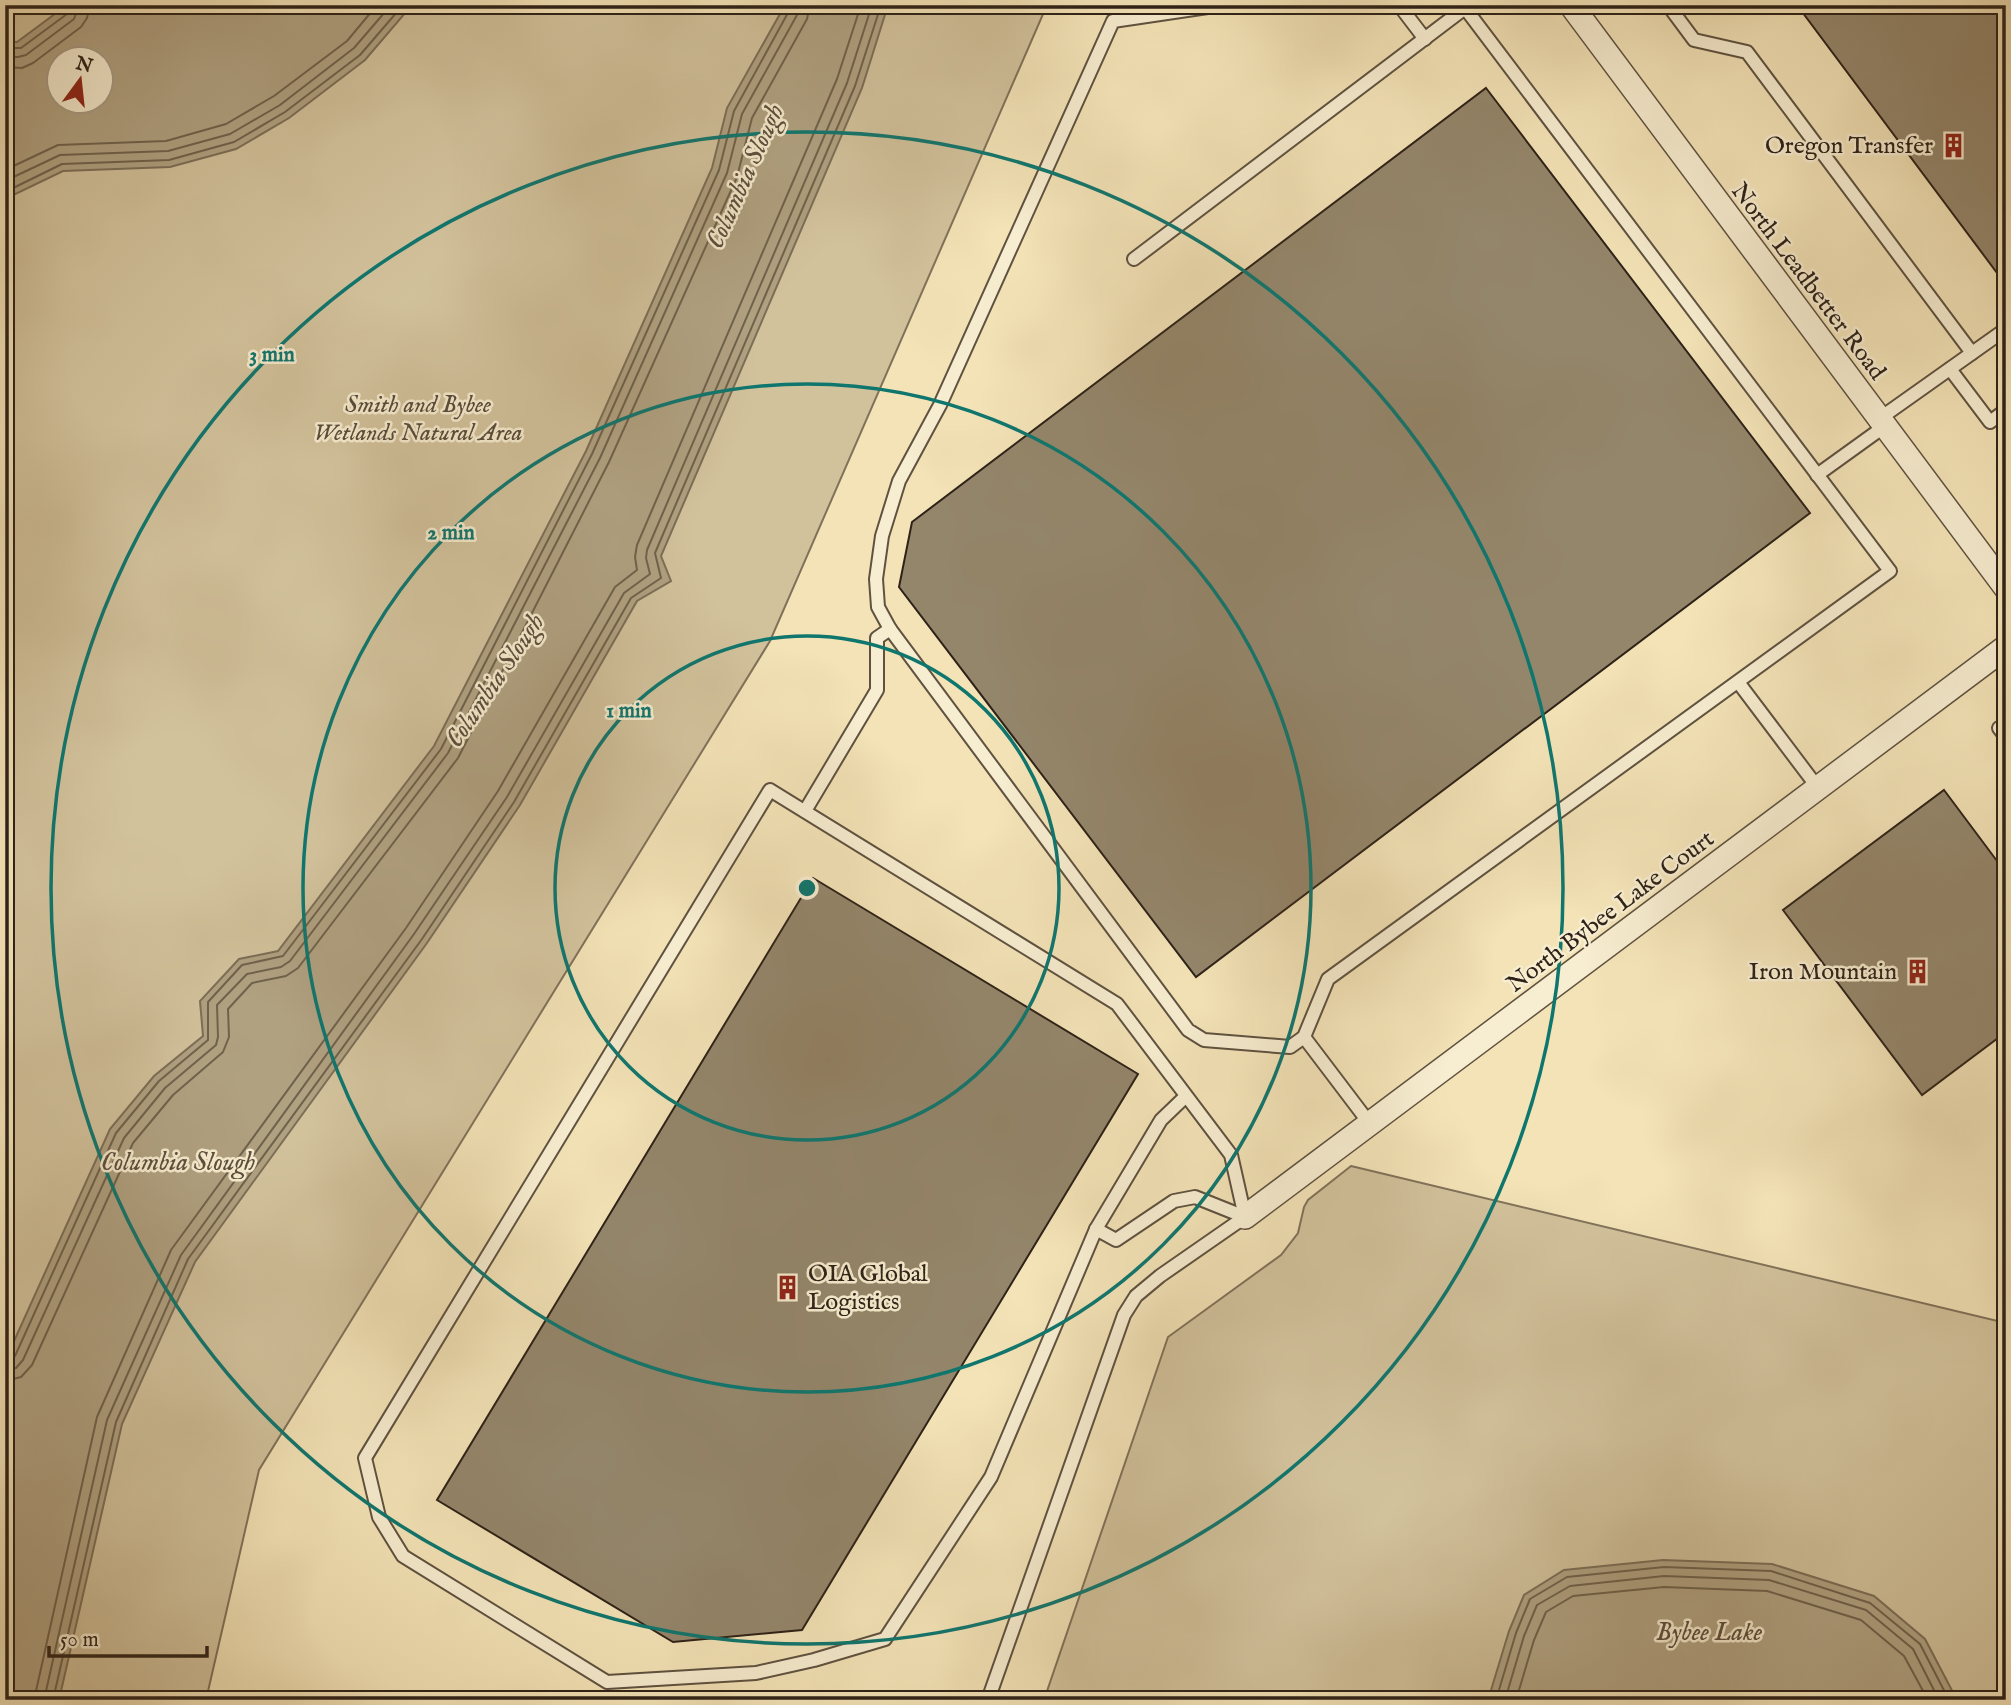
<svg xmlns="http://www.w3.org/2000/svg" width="2011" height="1705" font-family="'IM FELL English',serif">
<rect width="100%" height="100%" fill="#f3e3b7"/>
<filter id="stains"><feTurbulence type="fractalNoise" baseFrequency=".00286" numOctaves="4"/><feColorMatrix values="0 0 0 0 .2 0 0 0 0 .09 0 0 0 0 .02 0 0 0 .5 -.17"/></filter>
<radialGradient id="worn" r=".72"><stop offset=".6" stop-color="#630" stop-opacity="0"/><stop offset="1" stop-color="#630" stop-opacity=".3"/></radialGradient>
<g fill="#d2c29c" stroke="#80725a" stroke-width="2" fill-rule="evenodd">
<path d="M5,5H1047L770,641L259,1470L206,1700H5ZM60,60H102V102H60Z"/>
<path d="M1351,1166L2006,1323V1700H1044L1168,1337L1281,1255L1298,1233L1304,1207L1308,1200Z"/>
</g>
<g fill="#b0a181" stroke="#7c6e57" stroke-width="2" fill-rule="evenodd">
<path d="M67,5H412L365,60L289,118L236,149L170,167L63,171L11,196L5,202V41L17,42ZM60,60H102V102H60Z"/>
<path d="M785,5H888L862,88L661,556L671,581L637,601L520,805L427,943L195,1262L122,1424L59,1700H5V1361L110,1129L154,1076L203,1036L200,1001L239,959L278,951L434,746L586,451L712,168L727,108Z"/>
<path d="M1663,1560L1772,1564L1874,1596L1925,1639L1957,1700H1488L1509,1631L1524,1595L1564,1570Z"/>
</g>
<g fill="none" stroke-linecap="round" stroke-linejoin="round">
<g stroke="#6f624c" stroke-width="2">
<path d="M5,48H21L67,14L70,5"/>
<path d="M5,57H18L26,55L74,19L79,5"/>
<path d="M5,67L22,68L33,63L81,27L87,18L90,5"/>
<path d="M5,170L58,145L166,141L226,124L274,96L347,41L377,5"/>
<path d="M5,181L60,155L168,151L230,134L280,105L354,48L391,5"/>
<path d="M5,192L62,164L169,160L234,142L285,112L360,55L403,5"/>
<path d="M5,1361H11L15,1356L116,1133L159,1081L208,1040V1002L242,965L283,956L441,749L592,454L719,170L734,111L789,11L790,5"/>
<path d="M5,1370L16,1368L23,1360L124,1138L165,1088L216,1045L218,1037L217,1005L247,974L281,967L290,961L448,753L600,458L727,173L742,114L797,15L799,5"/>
<path d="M5,1381L21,1377L32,1365L133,1143L173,1095L223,1052L229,1037L228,1009L252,983L286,976L298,968L458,758L609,462L737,177L752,118L807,19L810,5"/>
<path d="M34,1700L97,1417L171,1250L406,928L498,791L615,587L637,570L635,557L637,545L837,79L861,5"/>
<path d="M44,1700L107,1420L181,1255L414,934L507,797L624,593L650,574L646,558L647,550L847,83L872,5"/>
<path d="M53,1700L116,1422L188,1259L422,939L514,802L631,598L661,578L655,553L855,86L881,5"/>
<path d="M1496,1700L1516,1633L1530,1599L1567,1577L1664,1567L1771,1571L1870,1603L1920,1644L1949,1700"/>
<path d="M1505,1700L1524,1636L1537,1605L1570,1586L1664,1576L1769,1580L1866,1610L1913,1649L1939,1700"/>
<path d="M1516,1700L1534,1640L1546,1612L1573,1596L1664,1587L1767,1591L1861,1620L1904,1656L1928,1700"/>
</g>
</g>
<g fill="#94866b" stroke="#2e2218" stroke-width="2">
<path d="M1797,5H2006V285Z"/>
<path d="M1486,88L1810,513L1196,977L899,587L912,522Z"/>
<path d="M1944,790L2006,873V1032L1922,1095L1783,910Z"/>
<path d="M813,878L1138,1074L802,1630L673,1642L437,1500Z"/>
</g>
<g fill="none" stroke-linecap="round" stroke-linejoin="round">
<defs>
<g id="service">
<path d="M1221,5L1113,21L940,405L899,481L882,536L876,579L878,607L890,629L1188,1030L1204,1040L1290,1047L1304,1037L1328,979L1890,571L1465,8"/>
<path d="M1399,5L1425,39"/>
<path d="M1668,5L1694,40L1747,52L1972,353"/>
<path d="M1134,259L1469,5"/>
<path d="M1950,369L1990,422L2006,410"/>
<path d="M1879,419L2006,329"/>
<path d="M1817,475L1885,426"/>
<path d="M1738,682L1818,788"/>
<path d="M1999,728L2006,737"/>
<path d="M805,811L877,690V638L890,629"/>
<path d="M1304,1037L1370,1124"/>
<path d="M1186,1096L1161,1120L1096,1229L991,1477L885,1639L814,1660L756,1673L607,1682L403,1556L379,1517L365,1458L770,790L1117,1004L1231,1155L1245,1217"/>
<path d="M1096,1229L1116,1240L1174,1201L1195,1197L1245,1217"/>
<path d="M928,1700H952"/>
<path d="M988,1700L1124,1315L1136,1296L1160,1276L1245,1217"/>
</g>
<g id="minor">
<path d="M1571,5L2006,588"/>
<path d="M1245,1217L2006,647"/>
</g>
</defs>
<use href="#service" stroke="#5f5240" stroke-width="16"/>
<use href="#minor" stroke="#5f5240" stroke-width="26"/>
<use href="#service" stroke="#f7edd0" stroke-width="12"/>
<use href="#minor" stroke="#f7edd0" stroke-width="23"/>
</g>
<g fill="none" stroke="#0f766e" stroke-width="3.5">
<circle cx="807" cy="888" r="252"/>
<circle cx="807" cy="888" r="504"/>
<circle cx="807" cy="888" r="756"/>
</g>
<defs>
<symbol id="building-bare" viewBox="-9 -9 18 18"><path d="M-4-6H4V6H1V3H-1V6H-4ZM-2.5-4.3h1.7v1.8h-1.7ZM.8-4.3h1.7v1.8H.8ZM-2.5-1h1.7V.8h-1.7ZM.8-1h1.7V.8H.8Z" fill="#8f2418" stroke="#f7edd0" stroke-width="2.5" paint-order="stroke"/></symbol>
</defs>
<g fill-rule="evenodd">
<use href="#building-bare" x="1936" y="128" width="35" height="35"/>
<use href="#building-bare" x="1900" y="954" width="35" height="35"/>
<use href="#building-bare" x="770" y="1270" width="35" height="35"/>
</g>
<g text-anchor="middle" stroke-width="5" stroke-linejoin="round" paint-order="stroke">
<g font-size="24" fill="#2e2218" stroke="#f7edd0" text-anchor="end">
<text x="1933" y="153">Oregon Transfer</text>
<text x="1897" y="979">Iron Mountain</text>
<text x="808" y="1281" text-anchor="start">OIA Global<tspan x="808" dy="28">Logistics</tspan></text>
</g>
<g font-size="24" fill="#2e2218" stroke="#f7edd0">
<text transform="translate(1809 281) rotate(53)" y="8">North Leadbetter Road</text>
<text transform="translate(1610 911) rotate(-37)" y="8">North Bybee Lake Court</text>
</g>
<g font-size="24" font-style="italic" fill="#574a39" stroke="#f7edd0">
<text x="418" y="412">Smith and Bybee<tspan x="418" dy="28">Wetlands Natural Area</tspan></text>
</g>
<g font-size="26" font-style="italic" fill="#5c4e3d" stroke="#f7edd0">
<text transform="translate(744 176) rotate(-66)" y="9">Columbia Slough</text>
<text transform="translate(494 680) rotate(-56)" y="9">Columbia Slough</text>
<text x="178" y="1170">Columbia Slough</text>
<text x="1709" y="1640">Bybee Lake</text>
</g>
</g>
<circle cx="807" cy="888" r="10" fill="#0f766e" stroke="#f7edd0" stroke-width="3.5"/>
<g font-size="21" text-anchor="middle" font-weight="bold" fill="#0f766e" stroke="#f7edd0" stroke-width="5" stroke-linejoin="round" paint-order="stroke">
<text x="272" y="361">3 min</text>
<text x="451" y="539">2 min</text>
<text x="629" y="717">1 min</text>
</g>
<rect width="2011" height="1705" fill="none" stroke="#f3e3b7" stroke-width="28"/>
<rect x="7" y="7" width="1997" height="1691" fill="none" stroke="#2e2218" stroke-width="3.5"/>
<rect x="14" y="14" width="1983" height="1677" fill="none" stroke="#2e2218" stroke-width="2"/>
<g transform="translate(80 80) rotate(15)"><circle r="33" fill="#f7edd0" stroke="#a79c86" stroke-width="2"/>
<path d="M0-5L12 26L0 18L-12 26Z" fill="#8f2418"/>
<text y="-10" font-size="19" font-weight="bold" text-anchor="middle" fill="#2e2218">N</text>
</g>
<path d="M49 1646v10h158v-10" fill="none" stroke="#2e2218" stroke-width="3.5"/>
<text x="60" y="1646" font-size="21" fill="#2e2218" stroke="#f7edd0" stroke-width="5" paint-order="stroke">50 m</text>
<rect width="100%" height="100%" filter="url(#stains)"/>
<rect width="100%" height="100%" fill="url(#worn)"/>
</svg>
